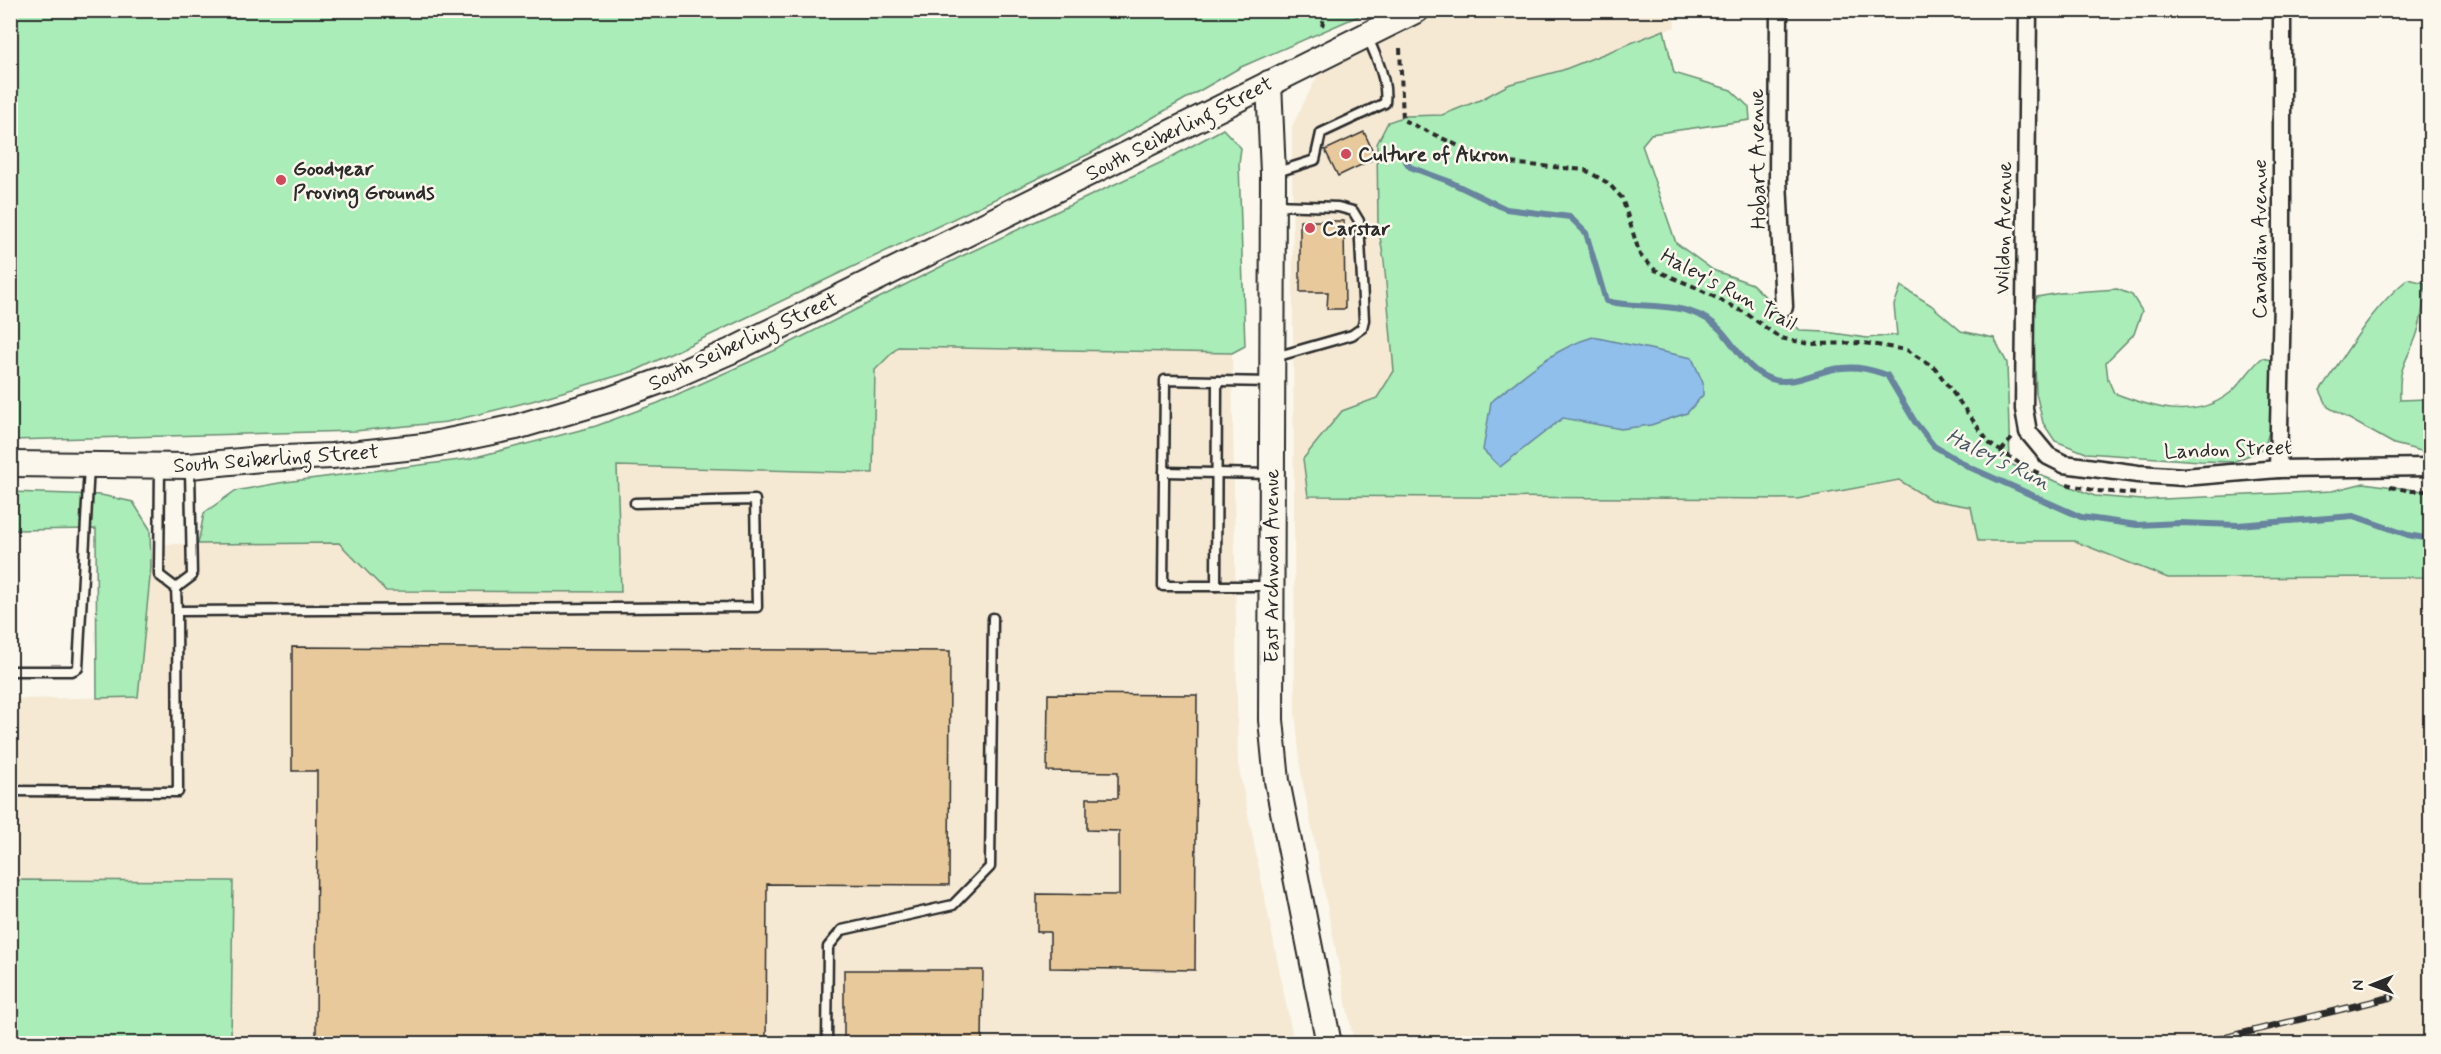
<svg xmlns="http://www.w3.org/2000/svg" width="2441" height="1054" font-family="Mynerve,sans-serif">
<rect width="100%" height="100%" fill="#fbf7ec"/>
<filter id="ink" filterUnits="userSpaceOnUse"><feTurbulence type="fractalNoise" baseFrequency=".0167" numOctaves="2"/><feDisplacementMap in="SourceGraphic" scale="12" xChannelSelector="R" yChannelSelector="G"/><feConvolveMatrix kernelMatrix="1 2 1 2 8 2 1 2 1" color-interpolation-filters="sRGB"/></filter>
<g filter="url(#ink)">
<g fill="#f5e9d4">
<path d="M1437,11H1674L1675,27L1563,70L1510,84L1480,100L1442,115L1406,116L1379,187L1378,225L1384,261L1394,371L1377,398L1342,411L1308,496L1797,499L1899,480L1931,500L1971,507L1978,541H2074L2168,578L2430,577V1043H1354L1301,773L1295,711L1292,126L1322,67Z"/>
<path d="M898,347L1232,353L1238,764L1294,1043H231L233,881L11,880L10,699L138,697L153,544L339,543L386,591L621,592L617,465L873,473L875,370Z"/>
</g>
<g fill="#aaedb8" stroke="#6a8c72" stroke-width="1.5">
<path d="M10,11L11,10L1370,11L1241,67L1091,153L637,370L532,401L447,422L355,431L11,440Z"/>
<path d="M1664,30L1674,73L1731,90L1749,107L1750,120L1651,134L1642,145L1676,243L1713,270L1752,284L1801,331L1826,332L1867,338L1897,335L1894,305L1901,286L1931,305L1961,331L1994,338L2007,363L2010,464L2095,496L2142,500L2332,491L2364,483L2430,492V577L2168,578L2074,541H1978L1971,507L1931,500L1899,480L1797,499L1308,496L1303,459L1342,411L1377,398L1394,371L1384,261L1378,225L1377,144L1388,122L1406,116L1442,115L1480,100L1510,84L1563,70Z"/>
<path d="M1223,129L1241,148L1239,163L1245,346L1232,353L898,347L875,370L873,473L617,466L621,592L386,591L339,543L198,544L204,513L235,491L285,482L468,459L596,426L658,403L778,349L962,256L1162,162Z"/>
<path d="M2408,279L2425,283C2424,303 2422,324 2414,342C2402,369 2399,370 2400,400L2428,399L2430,397V451L2425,452L2394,444L2328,407L2320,390C2347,353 2371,308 2408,279Z"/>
<path d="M2117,289L2132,295L2142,311L2134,334L2106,362L2108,379L2114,393C2153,408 2194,421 2230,393C2242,383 2250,368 2262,358L2272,360V422L2264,449L2233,462L2200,461L2086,453L2055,441L2043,423L2036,393L2033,308L2037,297L2060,293Z"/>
<path d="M10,492L101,495L133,502L150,529L151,567L138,697L97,698L96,529L11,530Z"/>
<path d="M11,880L233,881L231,1043H11Z"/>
</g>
<path fill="#8fbfea" stroke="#67849e" stroke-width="1.5" d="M1593,337L1692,358L1703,383V395L1687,413L1651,425L1621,429L1563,418L1500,467L1483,450L1491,402C1523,376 1554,348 1593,337Z"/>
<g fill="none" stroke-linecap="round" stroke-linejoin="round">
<path stroke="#67849e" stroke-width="6" d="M1399,152L1410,167L1448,181L1506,209L1570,217L1586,233L1606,301C1638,309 1674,301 1705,318C1732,332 1740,369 1771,379C1795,387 1819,369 1842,368C1859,366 1872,370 1887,375L1915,422L1934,446L1969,467L2081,517L2137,525L2180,523L2238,525L2354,516L2408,535L2430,539"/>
</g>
<g fill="#e8c99b" stroke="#2b2b2b" stroke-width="1.5">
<path d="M1364,132L1376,158L1338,176L1325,150Z"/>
<path d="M1300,221H1344L1345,309H1327L1328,292H1300Z"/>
<path d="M292,647L950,651L949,885L767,884L766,1044H316L317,771H292Z"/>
<path d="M1048,694L1197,695L1195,970L1050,968V932H1037V894L1119,895V831L1087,830V798H1118V772L1047,771Z"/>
<path d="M844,970H983L982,1044H844Z"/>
</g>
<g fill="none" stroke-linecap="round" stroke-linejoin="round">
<defs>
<g id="lane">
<path d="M1274,173L1315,160L1321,133L1385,103C1388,81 1376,56 1367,36"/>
<path d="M1274,205L1338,207L1353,211L1359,221L1364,320L1362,328L1352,335L1275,357"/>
<path d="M160,466L159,575L176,588L192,576L190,469"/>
<path d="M1164,472L1271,474"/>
<path d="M1216,586L1217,381"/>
<path d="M1269,586H1163L1165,380L1271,382"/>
<path d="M176,588L177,611L757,607L755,500L635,503"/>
<path d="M10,671H72L78,668L89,466"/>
<path d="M10,791L178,792L177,611"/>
<path d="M827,1044L828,947L842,930L953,905L990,867L993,618"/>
</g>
<g id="street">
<path d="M1779,10L1778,180L1784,307"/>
<path d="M2028,10L2024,409L2028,432L2048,456L2064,464L2138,474L2184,477L2278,469L2430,467"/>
<path d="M2278,469L2282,300V10"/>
</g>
<g id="secondary">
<path d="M1269,83L1273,173L1271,720L1277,781L1329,1044"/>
<path d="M10,464L190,466L261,459L332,456L424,446L516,427L608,400L669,378L731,351L1417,10"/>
</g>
</defs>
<use href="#lane" stroke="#2b2b2b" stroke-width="13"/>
<use href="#street" stroke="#2b2b2b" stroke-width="21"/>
<use href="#secondary" stroke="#2b2b2b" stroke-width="28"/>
<g stroke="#2b2b2b" stroke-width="4" stroke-dasharray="6 4.5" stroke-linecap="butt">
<path d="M1322,26L1326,10"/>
<path d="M1400,48L1403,120L1478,155L1509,163L1585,170L1608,183L1622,198L1640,255L1655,270L1695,287L1747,314L1780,338L1811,344L1864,343L1907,350L1935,368L1990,444L2025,467L2041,474"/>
<path d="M2001,451L2014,436"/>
<path d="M2067,484L2097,491L2140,494"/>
<path d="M2390,487L2412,491H2430"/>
</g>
<use href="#lane" stroke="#fbf7ec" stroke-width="8"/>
<use href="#street" stroke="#fbf7ec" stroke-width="16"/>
<use href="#secondary" stroke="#fbf7ec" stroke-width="24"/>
<defs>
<path id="rail" d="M2199,1044L2392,997"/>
</defs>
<use href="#rail" stroke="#2b2b2b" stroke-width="7"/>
<use href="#rail" stroke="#fbf7ec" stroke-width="4.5" stroke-dasharray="14" stroke-linecap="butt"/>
</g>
</g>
<g fill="#d1495b" stroke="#fbf7ec" stroke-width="2">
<circle cx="1346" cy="154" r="6"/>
<circle cx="281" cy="180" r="6"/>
<circle cx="1310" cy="228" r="6"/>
</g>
<g text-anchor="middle" stroke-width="5" stroke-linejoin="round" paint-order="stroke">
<g font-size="21" fill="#2b2b2b" stroke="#fbf7ec">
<text transform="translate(1179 128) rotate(-27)" y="7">South Seiberling Street</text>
<text transform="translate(1757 159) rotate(-91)" y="7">Hobart Avenue</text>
<text transform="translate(2003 228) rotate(-89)" y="7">Wildon Avenue</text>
<text transform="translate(2259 239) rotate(-90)" y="7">Canadian Avenue</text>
<text transform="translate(1729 289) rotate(28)" y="7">Haley's Run Trail</text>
<text transform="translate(743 341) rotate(-25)" y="7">South Seiberling Street</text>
<text transform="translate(2228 449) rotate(-2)" y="7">Landon Street</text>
<text transform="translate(276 458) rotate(-4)" y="7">South Seiberling Street</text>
<text transform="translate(1271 566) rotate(-90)" y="7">East Archwood Avenue</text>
</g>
<g font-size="21" font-weight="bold" fill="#2b2b2b" stroke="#fbf7ec" text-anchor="start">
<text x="1358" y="161">Culture of Akron</text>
<text x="293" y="175">Goodyear<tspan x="293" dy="24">Proving Grounds</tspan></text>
<text x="1322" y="235">Carstar</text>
</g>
<g font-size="22" font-style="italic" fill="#495764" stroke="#fbf7ec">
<text transform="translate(1999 458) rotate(26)" y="8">Haley's Run</text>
</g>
</g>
<rect width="2441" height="1054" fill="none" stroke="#fbf7ec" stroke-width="36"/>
<rect x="18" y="18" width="2405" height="1018" fill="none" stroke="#2b2b2b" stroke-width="2" filter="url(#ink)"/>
<g transform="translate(2372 985) rotate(269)" stroke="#fbf7ec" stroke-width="4.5" paint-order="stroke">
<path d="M0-4.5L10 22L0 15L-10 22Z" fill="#2b2b2b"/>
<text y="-9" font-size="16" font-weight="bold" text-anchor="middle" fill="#2b2b2b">N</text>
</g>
</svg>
